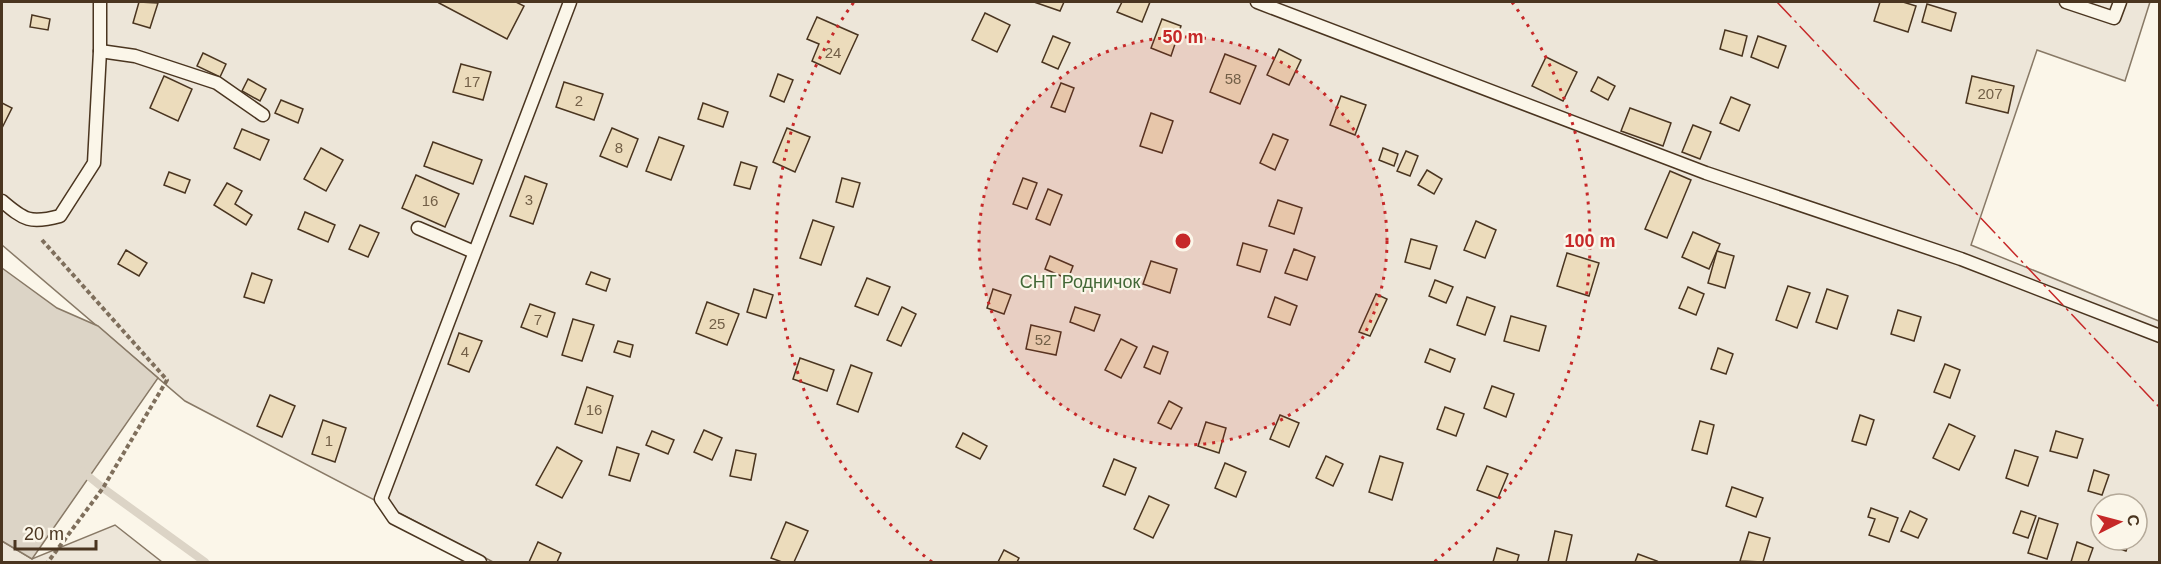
<svg xmlns="http://www.w3.org/2000/svg" width="2161" height="564" font-family="Arial,sans-serif">
<rect width="100%" height="100%" fill="#fbf6e9"/>
<g fill="#ede6d9" stroke="#887966" stroke-width="1.5" fill-rule="evenodd">
<path d="M2,2H2150L2125,81L2037,50L1971,245L2159,321V562H493L185,401L2,245ZM2101,504H2137V540H2101Z"/>
<path d="M115,525L162,562H2V541L32,559Z"/>
</g>
<path fill="#dcd4c6" stroke="#887966" stroke-width="1.5" d="M2,268L57,308L98,326L158,378L32,559L2,541Z"/>
<g fill="none" stroke-linecap="round" stroke-linejoin="round">
<path stroke="#dcd4c6" stroke-width="8" d="M82,471L103,488L205,562"/>
</g>
<g fill="#ecdcbc" stroke="#4a3520" stroke-width="1.5">
<path d="M139,2L158,3L150,28L133,23Z"/>
<path d="M440,2H516L524,6L507,39L439,3Z"/>
<path d="M1034,2H1064L1060,11Z"/>
<path d="M1122,2H1150L1142,22L1117,12Z"/>
<path d="M1880,2H1903L1916,6L1908,32L1874,21Z"/>
<path d="M1927,4L1956,13L1951,31L1922,22Z"/>
<path d="M985,13L1010,25L997,52L972,40Z"/>
<path d="M32,15L50,19L48,30L30,27Z"/>
<path d="M817,17L858,35L840,74L812,61L819,44L807,39Z"/>
<path d="M1162,19L1181,26L1171,56L1151,48Z"/>
<path d="M1725,30L1747,36L1742,56L1720,49Z"/>
<path d="M1053,36L1070,43L1058,69L1042,62Z"/>
<path d="M1758,36L1786,46L1778,68L1751,57Z"/>
<path d="M1279,49L1301,60L1289,85L1267,75Z"/>
<path d="M203,53L226,64L220,77L197,66Z"/>
<path d="M1225,54L1256,66L1240,104L1210,92Z"/>
<path d="M1546,57L1577,72L1563,101L1532,86Z"/>
<path d="M461,64L491,72L483,100L453,92Z"/>
<path d="M778,74L793,80L784,102L770,96Z"/>
<path d="M164,76L192,89L178,121L150,108Z"/>
<path d="M1972,76L2014,86L2008,113L1966,103Z"/>
<path d="M1598,77L1615,86L1608,100L1591,91Z"/>
<path d="M248,79L266,89L260,101L242,91Z"/>
<path d="M564,82L603,94L594,120L556,107Z"/>
<path d="M1061,83L1074,88L1065,112L1051,107Z"/>
<path d="M1341,96L1366,105L1355,135L1330,125Z"/>
<path d="M1731,97L1750,105L1739,131L1720,123Z"/>
<path d="M281,100L303,109L298,123L275,113Z"/>
<path d="M2,103L12,108L2,128Z"/>
<path d="M703,103L728,112L723,127L698,119Z"/>
<path d="M1630,108L1671,123L1663,146L1621,131Z"/>
<path d="M1151,113L1173,121L1162,153L1140,146Z"/>
<path d="M1693,125L1711,132L1700,159L1682,152Z"/>
<path d="M612,128L638,139L627,167L600,156Z"/>
<path d="M787,128L810,137L795,172L773,162Z"/>
<path d="M242,129L269,140L260,160L234,148Z"/>
<path d="M1273,134L1288,140L1275,170L1260,163Z"/>
<path d="M659,137L684,146L671,180L646,171Z"/>
<path d="M433,142L482,160L473,184L424,166Z"/>
<path d="M321,148L343,160L326,191L304,179Z"/>
<path d="M1383,148L1398,154L1394,166L1379,160Z"/>
<path d="M1406,151L1418,156L1410,176L1397,171Z"/>
<path d="M741,162L757,167L750,189L734,185Z"/>
<path d="M1427,170L1442,179L1434,194L1418,185Z"/>
<path d="M1670,171L1691,180L1667,238L1645,229Z"/>
<path d="M169,172L190,180L185,193L164,185Z"/>
<path d="M416,175L459,194L445,227L402,208Z"/>
<path d="M525,176L547,184L533,224L510,216Z"/>
<path d="M842,178L860,183L853,207L836,202Z"/>
<path d="M1023,178L1037,183L1027,209L1013,204Z"/>
<path d="M227,183L242,191L235,204L252,215L246,225L214,205Z"/>
<path d="M1048,189L1062,195L1050,225L1036,219Z"/>
<path d="M1278,200L1302,208L1294,234L1269,226Z"/>
<path d="M305,212L335,225L328,242L298,229Z"/>
<path d="M813,220L834,227L821,265L800,258Z"/>
<path d="M1476,221L1496,230L1485,258L1464,250Z"/>
<path d="M360,225L379,233L368,257L349,249Z"/>
<path d="M1693,232L1720,244L1709,269L1682,257Z"/>
<path d="M1411,239L1437,246L1430,269L1405,262Z"/>
<path d="M1243,243L1267,250L1260,272L1237,265Z"/>
<path d="M1294,249L1315,257L1307,280L1285,273Z"/>
<path d="M126,250L147,263L139,276L118,264Z"/>
<path d="M1717,251L1734,256L1725,288L1708,283Z"/>
<path d="M1567,253L1599,263L1589,296L1557,286Z"/>
<path d="M1050,256L1073,266L1068,279L1045,269Z"/>
<path d="M1151,261L1177,269L1170,293L1143,284Z"/>
<path d="M591,272L610,279L606,291L586,284Z"/>
<path d="M252,273L272,280L264,303L244,297Z"/>
<path d="M867,278L890,287L878,315L855,306Z"/>
<path d="M1435,280L1453,287L1446,303L1429,296Z"/>
<path d="M1788,286L1810,293L1797,328L1776,320Z"/>
<path d="M1688,287L1704,294L1696,315L1679,308Z"/>
<path d="M754,289L773,295L766,318L747,312Z"/>
<path d="M993,289L1011,295L1004,314L987,308Z"/>
<path d="M1827,289L1848,296L1837,329L1816,322Z"/>
<path d="M1376,294L1387,299L1370,336L1359,332Z"/>
<path d="M1275,297L1297,306L1290,325L1268,317Z"/>
<path d="M1467,297L1495,307L1485,335L1457,325Z"/>
<path d="M707,302L739,314L727,345L696,333Z"/>
<path d="M530,304L555,313L547,337L521,327Z"/>
<path d="M902,307L916,314L901,346L887,340Z"/>
<path d="M1075,307L1100,315L1094,331L1070,322Z"/>
<path d="M1898,310L1921,317L1914,341L1891,334Z"/>
<path d="M1511,316L1546,326L1539,351L1504,341Z"/>
<path d="M573,319L594,325L582,361L562,355Z"/>
<path d="M1031,325L1061,332L1056,355L1026,349Z"/>
<path d="M459,333L482,341L469,372L448,364Z"/>
<path d="M1121,339L1137,347L1121,378L1105,370Z"/>
<path d="M618,341L633,345L630,357L614,352Z"/>
<path d="M1153,346L1168,352L1160,374L1144,367Z"/>
<path d="M1718,348L1733,354L1726,374L1711,369Z"/>
<path d="M1430,349L1455,359L1450,372L1425,362Z"/>
<path d="M800,358L834,370L827,391L793,379Z"/>
<path d="M1945,364L1960,370L1950,398L1934,392Z"/>
<path d="M851,365L872,373L858,412L837,404Z"/>
<path d="M1492,386L1514,394L1506,417L1484,408Z"/>
<path d="M587,387L613,396L602,433L575,424Z"/>
<path d="M270,395L295,406L282,437L257,426Z"/>
<path d="M1169,401L1182,408L1171,429L1158,423Z"/>
<path d="M1445,407L1464,414L1456,436L1437,429Z"/>
<path d="M1280,415L1299,423L1289,447L1270,439Z"/>
<path d="M1860,415L1874,420L1866,445L1852,441Z"/>
<path d="M323,420L346,428L335,462L312,454Z"/>
<path d="M1700,421L1714,425L1707,454L1692,450Z"/>
<path d="M1206,422L1226,428L1219,453L1198,446Z"/>
<path d="M1949,424L1975,436L1959,470L1933,458Z"/>
<path d="M704,430L722,438L712,460L694,452Z"/>
<path d="M652,431L674,440L668,454L646,445Z"/>
<path d="M2056,431L2083,439L2077,458L2050,451Z"/>
<path d="M963,433L987,446L980,459L956,447Z"/>
<path d="M557,447L582,461L562,498L536,485Z"/>
<path d="M617,447L639,454L630,481L609,475Z"/>
<path d="M736,450L756,454L751,480L730,476Z"/>
<path d="M2015,450L2038,457L2028,486L2006,478Z"/>
<path d="M1326,456L1343,464L1333,486L1316,478Z"/>
<path d="M1380,456L1403,463L1392,500L1369,492Z"/>
<path d="M1114,459L1136,468L1125,495L1103,486Z"/>
<path d="M1225,463L1246,472L1236,497L1215,488Z"/>
<path d="M1487,466L1508,474L1498,498L1477,490Z"/>
<path d="M2094,470L2109,475L2102,495L2088,491Z"/>
<path d="M1732,487L1763,498L1756,517L1726,506Z"/>
<path d="M1149,496L1169,505L1153,538L1134,529Z"/>
<path d="M1871,508L1898,518L1889,542L1869,535L1875,519L1868,517Z"/>
<path d="M1910,511L1927,519L1918,538L1901,531Z"/>
<path d="M2021,511L2036,516L2028,538L2013,533Z"/>
<path d="M2039,518L2058,524L2047,559L2028,553Z"/>
<path d="M786,522L808,531L794,562H782L771,558Z"/>
<path d="M1555,531L1572,535L1566,562H1548Z"/>
<path d="M1749,532L1770,538L1763,562L1740,561Z"/>
<path d="M2101,539V540H2130L2126,551L2100,542Z"/>
<path d="M538,542L561,553L557,562H529Z"/>
<path d="M2077,542L2093,548L2088,562H2071Z"/>
<path d="M1497,548L1519,555L1517,562H1493Z"/>
<path d="M1004,550L1019,558L1017,562H998Z"/>
<path d="M1638,554L1657,561L1656,562H1635Z"/>
</g>
<g fill="none" stroke-linecap="round" stroke-linejoin="round">
<defs>
<g id="lane">
<path d="M1257,2L1706,173L1961,259L2160,336"/>
<path d="M2066,2L2114,18L2120,2"/>
<path d="M100,51L135,56L217,83L263,115"/>
<path d="M2,201C24,220 30,224 60,216L94,163L100,51V2"/>
<path d="M418,228L474,252"/>
<path d="M480,562L394,518L381,499L570,2"/>
</g>
</defs>
<use href="#lane" stroke="#4a3520" stroke-width="15"/>
<path stroke="#7f6f5c" stroke-width="4" stroke-dasharray="4.5 3" stroke-linecap="butt" d="M42,240L167,380L103,488L48,562"/>
<use href="#lane" stroke="#fbf6e9" stroke-width="12"/>
<path stroke="#c62828" stroke-width="1.5" stroke-dasharray="21 4.5 3 4.5" stroke-linecap="butt" d="M1777,2L2160,408"/>
</g>
<circle cx="1183" cy="241" r="204" fill="#c62828" fill-opacity=".12"/>
<g fill="none" stroke="#c62828" stroke-width="3" stroke-dasharray="3 6">
<circle cx="1183" cy="241" r="204"/>
<path d="M932 562A407 407 0 0 1 854 2M1512 2A407 407 0 0 1 1434 562"/>
</g>
<g text-anchor="middle" stroke-width="4.5" stroke-linejoin="round" paint-order="stroke">
<g font-size="15" fill="#725f47">
<text x="833" y="58">24</text>
<text x="1233" y="84">58</text>
<text x="472" y="87">17</text>
<text x="1990" y="99">207</text>
<text x="579" y="106">2</text>
<text x="619" y="153">8</text>
<text x="529" y="205">3</text>
<text x="430" y="206">16</text>
<text x="538" y="325">7</text>
<text x="717" y="329">25</text>
<text x="1043" y="345">52</text>
<text x="465" y="357">4</text>
<text x="594" y="415">16</text>
<text x="329" y="446">1</text>
</g>
<g font-size="18" fill="#436837" stroke="#fbf6e9">
<text x="1080" y="288">СНТ Родничок</text>
</g>
</g>
<circle cx="1183" cy="241" r="9" fill="#c62828" stroke="#fbf6e9" stroke-width="3"/>
<g font-size="18" text-anchor="middle" font-weight="bold" fill="#c62828" stroke="#fbf6e9" stroke-width="4.5" stroke-linejoin="round" paint-order="stroke">
<text x="1183" y="43">50 m</text>
<text x="1590" y="247">100 m</text>
</g>
<rect width="2161" height="564" fill="none" stroke="#4a3520" stroke-width="6"/>
<g transform="translate(2119 522) rotate(84)"><circle r="28" fill="#fbf6e9" stroke="#b4a999" stroke-width="1.5"/>
<path d="M0-4.5L10 22L0 15L-10 22Z" fill="#c62828"/>
<text y="-9" font-size="16" font-weight="bold" text-anchor="middle" fill="#4a3520">С</text>
</g>
<path d="M15 540v9h81v-9" fill="none" stroke="#4a3520" stroke-width="3"/>
<text x="24" y="540" font-size="18" fill="#4a3520" stroke="#fbf6e9" stroke-width="4.5" paint-order="stroke">20 m</text>
</svg>
